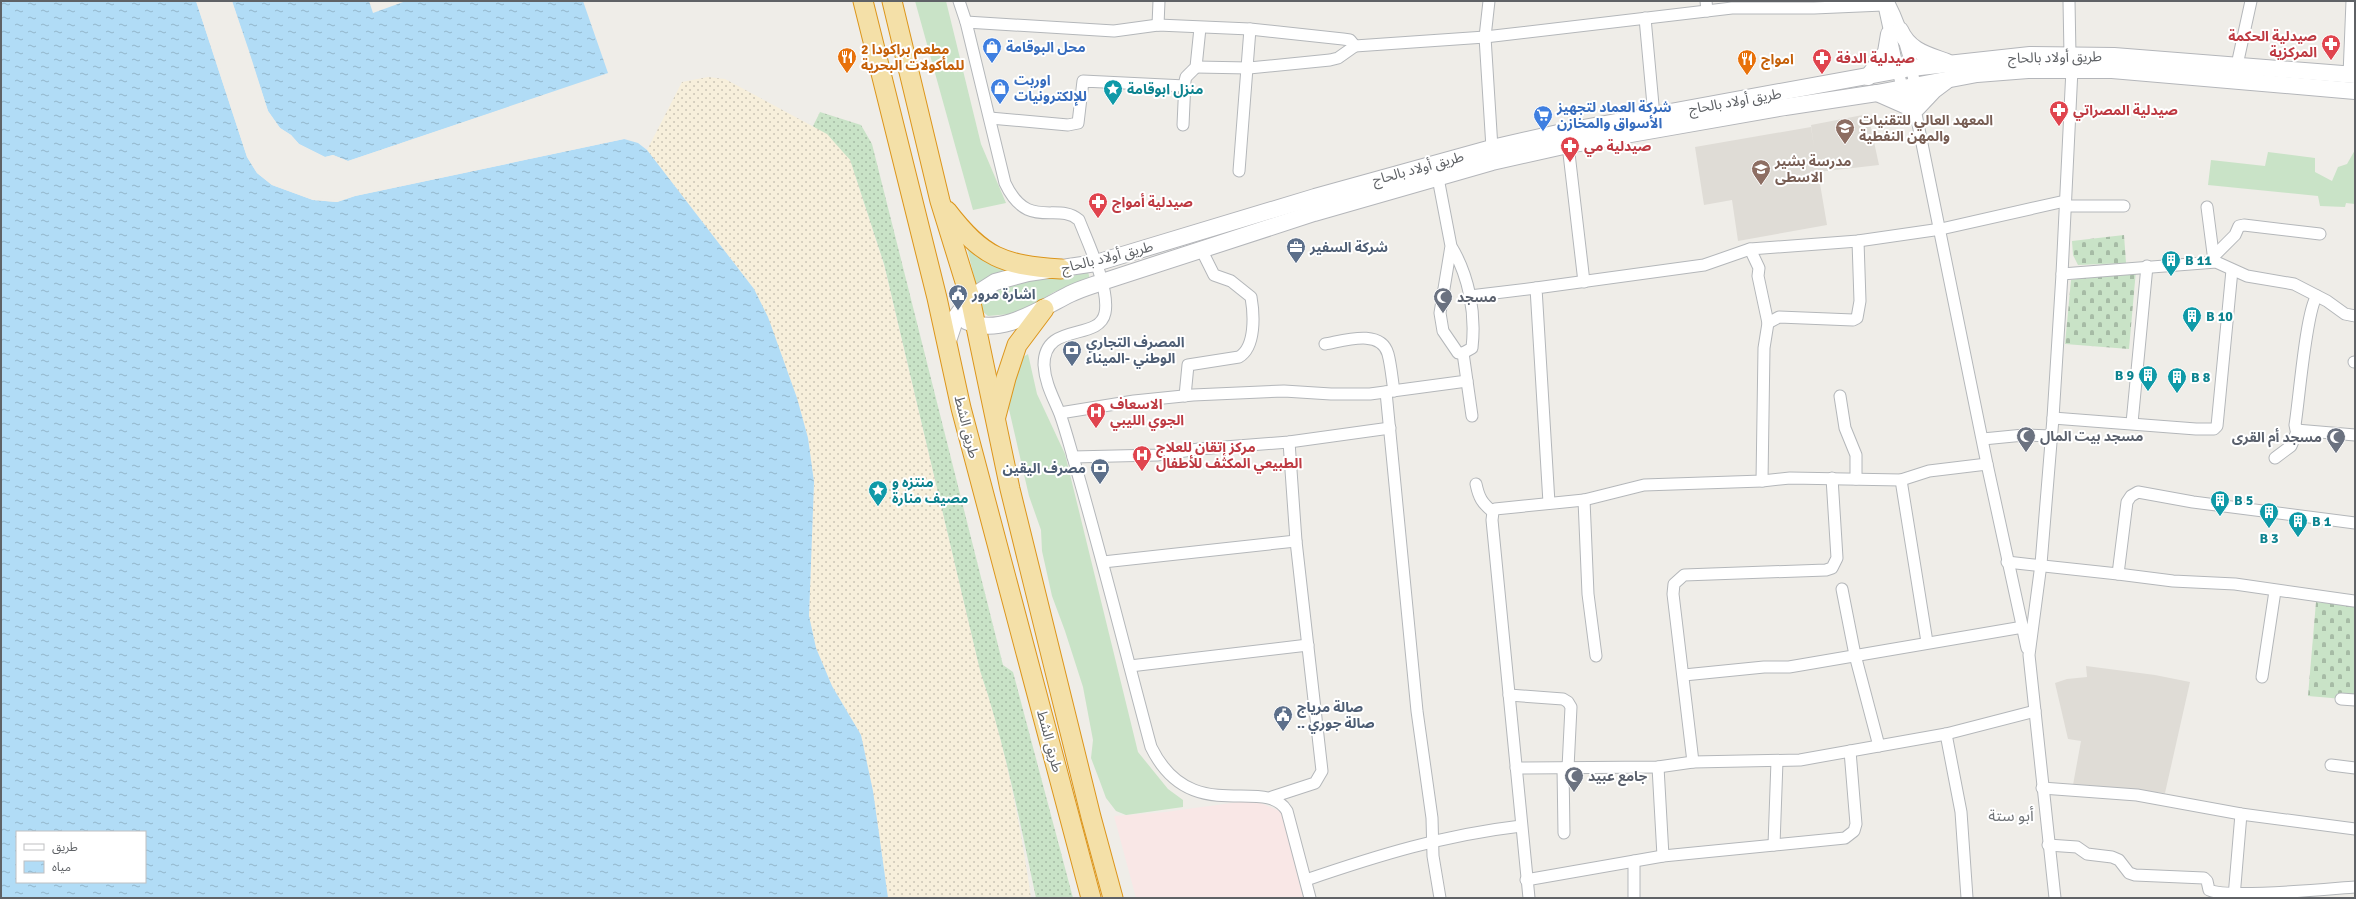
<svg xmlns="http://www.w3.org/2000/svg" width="2356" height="899" font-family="Signika,'Noto Sans Arabic',sans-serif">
<defs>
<pattern id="grass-dots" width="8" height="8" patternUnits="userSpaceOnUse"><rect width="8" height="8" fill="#c9e3c7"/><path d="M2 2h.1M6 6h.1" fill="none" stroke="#a6bba5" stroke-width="1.8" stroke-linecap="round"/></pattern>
<pattern id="sand-dots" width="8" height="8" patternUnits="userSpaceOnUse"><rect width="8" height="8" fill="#f7efdb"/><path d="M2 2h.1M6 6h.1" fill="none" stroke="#cbc5b5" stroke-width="1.8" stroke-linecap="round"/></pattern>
<pattern id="cemetery-stones" width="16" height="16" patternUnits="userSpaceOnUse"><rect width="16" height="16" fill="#c9e3c7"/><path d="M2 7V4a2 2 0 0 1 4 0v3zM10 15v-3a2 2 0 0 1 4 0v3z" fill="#a6bba5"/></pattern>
<pattern id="water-ripples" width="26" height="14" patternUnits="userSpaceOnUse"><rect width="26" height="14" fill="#b1dcf6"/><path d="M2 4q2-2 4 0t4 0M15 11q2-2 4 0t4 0" fill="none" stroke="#93b6cb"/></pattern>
</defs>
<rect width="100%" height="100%" fill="#efede8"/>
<g fill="#dfdcd6">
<path d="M1868,114L1879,165L1818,172L1827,225L1738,241L1732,200L1704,205L1695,147L1811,127L1814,147L1811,125Z"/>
<path d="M2086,666L2155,675L2190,682L2165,793L2073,785L2081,741L2068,739L2055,683L2067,679L2087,677Z"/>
</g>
<path fill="#f9e7e6" d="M1254,800L1282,812L1303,898H1136L1114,816L1165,812Z"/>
<path fill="url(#grass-dots)" d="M820,112L861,125L872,144L1003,665L1013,672L1073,898H1036C1020,822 1005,745 980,671L884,264L850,160L813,126Z"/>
<path fill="url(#sand-dots)" d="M708,77L725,79L827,134L850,160L884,265L980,671C1005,745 1020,821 1031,898H888L873,791L861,735L832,686L816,648L809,616L814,482L808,438L797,398L754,289L647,150L682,82Z"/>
<g fill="url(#cemetery-stones)">
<path d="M2124,235L2126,263L2078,265L2073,255L2072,241Z"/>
<path d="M2136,270L2129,349L2065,344L2071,280Z"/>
<path d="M2316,602L2355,606V700L2308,696Z"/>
</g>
<g fill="#c9e3c7">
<path d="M915,1H946L981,144L1006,203L973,210Z"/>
<path d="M2355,150V204L2346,203L2345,207L2320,206L2318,196L2208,185L2211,160L2265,166L2268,152L2315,158V172L2332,181L2338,167L2347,164Z"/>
<path d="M966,244L1007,270L976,285Z"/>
<path d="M1088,272L1090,279L1054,292L1020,313L988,316L982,311L981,296L990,290L1035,277L1060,279Z"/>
<path d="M1028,354L1037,394L1065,454L1138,752L1168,789L1183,800V807L1126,815L1116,811L1106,798L1099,779L1091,758L1093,740L1083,687L1065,631L1052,596L1042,551L1041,530L1029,496L1008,405L1020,359Z"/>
</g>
<g fill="url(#water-ripples)" fill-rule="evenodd">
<path d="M1,1H196L247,157L257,173L272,185L313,200L337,202L355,196L624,139L638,143L647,150L754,289L768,317L797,398L808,438L814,482L809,616L816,648L832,686L861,735L873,791L888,898H1ZM17,832H145V882H17Z"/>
<path d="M232,1H583L608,73L348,161L333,155L325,157L299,144L291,135L280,128L268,111Z"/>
</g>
<g fill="#efede8">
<path d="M196,1H198L249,156L259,172L273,183L313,198L337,200L355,194L624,137V139L355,196L337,202L313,200L272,185L257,173L247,157Z"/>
<path d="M230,1H232L249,51L268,111L280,128L291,135L299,144L325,157L333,155L348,161L605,75L606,77L349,163L341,162L333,157L325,159L297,145L290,137L278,129L266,112Z"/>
<path d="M369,1H406L373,13Z"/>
</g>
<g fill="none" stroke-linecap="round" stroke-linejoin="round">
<defs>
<g id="minor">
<path d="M959,1L966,22L1005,183C1028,232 1057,201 1079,220C1088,243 1110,289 1105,313C1099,342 1044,321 1044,365C1045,383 1053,397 1060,414C1065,428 1069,443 1073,457C1101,553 1125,650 1151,747C1191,829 1265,774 1287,811L1310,898"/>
<path d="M1489,1L1485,37L1492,148"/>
<path d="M1706,1L1707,11"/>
<path d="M1883,1L1902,88L1913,111"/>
<path d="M1888,1C1903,29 1919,83 1916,114L1987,464L2027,648"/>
<path d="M2069,1L2070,55"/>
<path d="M1645,18L1654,116"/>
<path d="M966,22L1114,31L1158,25L1250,29L1343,39L1350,40L1355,46L1485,37L1732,8H1814L1883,5"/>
<path d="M1158,25L1159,1"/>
<path d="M2237,65L2251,1"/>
<path d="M1196,67L1249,68L1330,60L1338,58L1355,46"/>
<path d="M2349,75L2352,1"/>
<path d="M990,118L1068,125L1078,123L1083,81L1185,86"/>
<path d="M1183,125L1185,81L1186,77L1196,67L1200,28"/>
<path d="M1568,145L1584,282"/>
<path d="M1239,171L1250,29"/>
<path d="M1438,178L1451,246L1440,313L1443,331L1458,353H1463L1472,348C1476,313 1469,276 1451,246"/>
<path d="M2065,206H2124"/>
<path d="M2207,207L2214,261"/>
<path d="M1750,249L1759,268L1758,276L1768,323"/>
<path d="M2213,257L2235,235L2239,226L2244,225L2320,234"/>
<path d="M2062,274L2216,262L2247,276L2294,284L2327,301L2345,314L2355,316"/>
<path d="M1470,296L1536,288"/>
<path d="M2317,296C2306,310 2299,401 2295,425L2296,430L2355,435"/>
<path d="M1325,344C1343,341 1381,328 1388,354C1391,365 1392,379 1394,391"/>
<path d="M2354,362H2355"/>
<path d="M1467,381L1472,416"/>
<path d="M1386,392L1417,711L1432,818L1433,856L1440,898"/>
<path d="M1185,396L1188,365L1239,357C1256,347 1254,314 1251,297L1231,281L1214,275L1201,249"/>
<path d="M1840,396L1845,428L1856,455V479"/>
<path d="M1060,413L1134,401L1193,395L1284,391L1331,394H1370L1467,381L1463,353"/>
<path d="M2053,418L2196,429H2214L2217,426L2232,270"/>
<path d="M2132,423L2147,266"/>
<path d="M1983,439L2024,435L2051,436"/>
<path d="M1073,457L1157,455L1199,449L1289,442L1390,428"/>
<path d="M2275,458L2291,446L2298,429"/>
<path d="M1901,480L1927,642"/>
<path d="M1762,481L1764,348L1768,323L1779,317L1853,320L1857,318L1860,301L1858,241"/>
<path d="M1476,484C1479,498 1482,503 1493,512"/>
<path d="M1584,500L1588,594L1596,656"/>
<path d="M1549,503L1536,288L1704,265L1750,249L1858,241L1941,229L2065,201"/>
<path d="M1103,562L1296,541"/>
<path d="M2007,562L2118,574L2127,502L2131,496L2138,492L2193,502L2355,523"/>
<path d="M2118,574L2173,581L2235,584L2354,601"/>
<path d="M1842,589L1855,655L1879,746"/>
<path d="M1130,666L1308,645"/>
<path d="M1684,675L1764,667H1789L2023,627"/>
<path d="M2262,677L2275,591"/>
<path d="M1509,695L1563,699L1568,702L1571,707L1568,768"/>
<path d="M2341,699L2355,700"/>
<path d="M1946,734L1961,812L1967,898"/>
<path d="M1693,762L1673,594L1674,584L1684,575L1826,570L1832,568L1837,558L1832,478"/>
<path d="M2331,765L2355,768"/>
<path d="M1658,767L1663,856"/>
<path d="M1516,768L1658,767L1693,762L1800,760L1946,734L2035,711"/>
<path d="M1563,768L1564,833"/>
<path d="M2042,788L2137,795L2241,814L2355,829"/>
<path d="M1272,797L1315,783L1322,771L1296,541L1289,442"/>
<path d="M1774,845L1777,761"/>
<path d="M2048,845L2077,847L2087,854L2112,857L2119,860L2129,873L2135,875L2204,878L2207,881L2209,890C2228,899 2327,889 2355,887"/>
<path d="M1634,861V898"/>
<path d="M1306,880C1379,855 1444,835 1521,826"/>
<path d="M1526,880L1663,856L1845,838L1854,831L1856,824L1850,751"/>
<path d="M2234,897L2241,814"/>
<path d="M1529,898L1492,520L1493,512L1495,509L1584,500L1644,485L1762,481L1790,478L1901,480L1929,471L1987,464"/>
<path d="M2055,898L2029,655L2041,564L2053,418L2062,274L2072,69"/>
</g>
<g id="secondary">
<path d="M1900,30C1909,51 1928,55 1947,62"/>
<path d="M1868,77L1886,52L1889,34"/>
<path d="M1877,93L1911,108"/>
<path d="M1917,108L1934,90L1946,81"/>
<path d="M966,321C1000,337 1040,309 1070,294C1080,289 1091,286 1102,282L1314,213L1492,162L1568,145L1785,107L1877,93L1977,74L2028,70H2112L2355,91"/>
<path d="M947,344L956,317L970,298L995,282L1028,273L1096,263L1315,197L1492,148L1567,131L1911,68L2030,55L2114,56L2355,75"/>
</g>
<g id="trunk">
<path d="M863,1L937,298L961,408L1091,898"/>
<path d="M892,1L940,201L970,298L1010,489L1091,817L1113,898"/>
<path d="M947,211C983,258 1003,265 1061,269"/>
<path d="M996,416L1006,378L1017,345L1044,309"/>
</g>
</defs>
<use href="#minor" stroke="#b4b7ba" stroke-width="13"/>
<use href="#secondary" stroke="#b4b6ba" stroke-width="18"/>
<use href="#trunk" stroke="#dc951b" stroke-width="21"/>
<use href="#minor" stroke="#fff" stroke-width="11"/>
<use href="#secondary" stroke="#fff" stroke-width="16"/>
<use href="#trunk" stroke="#f4e0a8" stroke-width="19"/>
</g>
<defs>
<symbol id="pharmacy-pin" viewBox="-11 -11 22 30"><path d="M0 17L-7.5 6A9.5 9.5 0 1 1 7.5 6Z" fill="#e0444e" stroke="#fff"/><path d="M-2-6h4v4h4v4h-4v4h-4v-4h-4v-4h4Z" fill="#fff"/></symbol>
<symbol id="shop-pin" viewBox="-11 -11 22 30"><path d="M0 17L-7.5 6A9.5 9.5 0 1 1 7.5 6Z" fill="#3f7fe0" stroke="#fff"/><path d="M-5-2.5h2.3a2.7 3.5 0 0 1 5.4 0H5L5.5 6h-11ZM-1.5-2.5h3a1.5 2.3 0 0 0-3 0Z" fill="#fff"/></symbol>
<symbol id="restaurant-pin" viewBox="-11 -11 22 30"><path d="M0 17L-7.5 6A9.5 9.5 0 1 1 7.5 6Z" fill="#e8710a" stroke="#fff"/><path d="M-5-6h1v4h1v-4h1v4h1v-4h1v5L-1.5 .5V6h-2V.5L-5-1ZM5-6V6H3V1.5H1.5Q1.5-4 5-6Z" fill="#fff"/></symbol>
<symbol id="sight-pin" viewBox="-11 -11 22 30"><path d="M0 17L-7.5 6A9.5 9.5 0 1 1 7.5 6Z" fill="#0f9aa8" stroke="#fff"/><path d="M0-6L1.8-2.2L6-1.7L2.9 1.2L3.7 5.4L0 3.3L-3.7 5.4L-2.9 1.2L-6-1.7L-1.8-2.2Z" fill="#fff"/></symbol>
<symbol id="supermarket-pin" viewBox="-11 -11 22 30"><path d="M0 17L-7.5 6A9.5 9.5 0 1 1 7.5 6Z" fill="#3f7fe0" stroke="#fff"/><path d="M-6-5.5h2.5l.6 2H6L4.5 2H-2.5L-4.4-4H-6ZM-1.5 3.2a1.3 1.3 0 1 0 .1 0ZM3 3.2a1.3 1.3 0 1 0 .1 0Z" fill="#fff"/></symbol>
<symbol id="university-pin" viewBox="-11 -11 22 30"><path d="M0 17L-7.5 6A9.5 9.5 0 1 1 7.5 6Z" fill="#8d6e63" stroke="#fff"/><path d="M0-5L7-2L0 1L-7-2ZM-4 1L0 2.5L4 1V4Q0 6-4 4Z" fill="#fff"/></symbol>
<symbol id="school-pin" viewBox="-11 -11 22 30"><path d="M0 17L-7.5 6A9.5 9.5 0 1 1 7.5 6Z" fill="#8d6e63" stroke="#fff"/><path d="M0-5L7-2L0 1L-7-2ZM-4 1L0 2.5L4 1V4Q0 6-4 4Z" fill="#fff"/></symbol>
<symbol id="office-pin" viewBox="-11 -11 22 30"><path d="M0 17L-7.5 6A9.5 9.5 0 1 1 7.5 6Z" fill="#5c6f8a" stroke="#fff"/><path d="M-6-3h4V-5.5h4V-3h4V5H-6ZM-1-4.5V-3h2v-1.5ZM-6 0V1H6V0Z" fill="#fff"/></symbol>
<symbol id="building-pin" viewBox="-11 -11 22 30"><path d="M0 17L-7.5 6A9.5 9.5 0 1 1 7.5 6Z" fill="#0f9aa8" stroke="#fff"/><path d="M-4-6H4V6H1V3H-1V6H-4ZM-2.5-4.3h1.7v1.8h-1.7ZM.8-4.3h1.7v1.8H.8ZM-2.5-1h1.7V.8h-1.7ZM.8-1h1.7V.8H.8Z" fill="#fff"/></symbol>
<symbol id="civic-pin" viewBox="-11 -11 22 30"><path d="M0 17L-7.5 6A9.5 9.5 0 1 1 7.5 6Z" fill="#5c6f8a" stroke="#fff"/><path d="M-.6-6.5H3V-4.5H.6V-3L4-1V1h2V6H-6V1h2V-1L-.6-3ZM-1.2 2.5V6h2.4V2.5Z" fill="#fff"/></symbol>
<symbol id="mosque-pin" viewBox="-11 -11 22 30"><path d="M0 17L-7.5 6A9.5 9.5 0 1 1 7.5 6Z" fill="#6b7280" stroke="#fff"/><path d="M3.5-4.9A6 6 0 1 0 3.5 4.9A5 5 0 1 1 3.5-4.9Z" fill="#fff"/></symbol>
<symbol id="bank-pin" viewBox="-11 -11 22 30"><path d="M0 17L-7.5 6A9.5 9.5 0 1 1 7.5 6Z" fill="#5c6f8a" stroke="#fff"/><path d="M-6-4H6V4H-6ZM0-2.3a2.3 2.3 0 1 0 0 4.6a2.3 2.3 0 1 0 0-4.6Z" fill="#fff"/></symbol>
<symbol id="hospital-pin" viewBox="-11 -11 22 30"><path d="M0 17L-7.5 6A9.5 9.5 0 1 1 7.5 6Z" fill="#e0444e" stroke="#fff"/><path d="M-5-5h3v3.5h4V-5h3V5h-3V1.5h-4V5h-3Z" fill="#fff"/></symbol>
</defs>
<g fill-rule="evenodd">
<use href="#pharmacy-pin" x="2320" y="33" width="22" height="30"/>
<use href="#shop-pin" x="981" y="36" width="22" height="30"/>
<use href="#restaurant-pin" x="836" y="46" width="22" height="30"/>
<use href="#pharmacy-pin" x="1811" y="47" width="22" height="30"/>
<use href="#restaurant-pin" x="1736" y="48" width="22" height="30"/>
<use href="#shop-pin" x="989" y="77" width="22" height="30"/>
<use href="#sight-pin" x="1102" y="78" width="22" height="30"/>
<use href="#pharmacy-pin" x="2048" y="99" width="22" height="30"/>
<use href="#supermarket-pin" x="1532" y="104" width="22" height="30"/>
<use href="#university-pin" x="1834" y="117" width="22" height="30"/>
<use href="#pharmacy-pin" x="1559" y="135" width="22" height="30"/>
<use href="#school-pin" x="1750" y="158" width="22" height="30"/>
<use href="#pharmacy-pin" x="1087" y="191" width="22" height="30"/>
<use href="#office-pin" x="1285" y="236" width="22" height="30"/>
<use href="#building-pin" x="2160" y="249" width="22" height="30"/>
<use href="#civic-pin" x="947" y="283" width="22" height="30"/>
<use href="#mosque-pin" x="1432" y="286" width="22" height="30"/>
<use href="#building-pin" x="2181" y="305" width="22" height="30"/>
<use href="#bank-pin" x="1061" y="339" width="22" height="30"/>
<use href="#building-pin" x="2137" y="364" width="22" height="30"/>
<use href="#building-pin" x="2166" y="366" width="22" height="30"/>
<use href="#hospital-pin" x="1085" y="401" width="22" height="30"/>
<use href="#mosque-pin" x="2015" y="425" width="22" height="30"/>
<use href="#mosque-pin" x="2325" y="426" width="22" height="30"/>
<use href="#hospital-pin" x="1131" y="444" width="22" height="30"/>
<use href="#bank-pin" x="1089" y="457" width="22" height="30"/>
<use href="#sight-pin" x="867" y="479" width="22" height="30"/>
<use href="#building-pin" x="2209" y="489" width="22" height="30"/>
<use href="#building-pin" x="2258" y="501" width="22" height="30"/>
<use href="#building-pin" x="2287" y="510" width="22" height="30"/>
<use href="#civic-pin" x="1272" y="704" width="22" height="30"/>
<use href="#mosque-pin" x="1563" y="765" width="22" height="30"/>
</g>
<g text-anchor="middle" stroke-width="4" stroke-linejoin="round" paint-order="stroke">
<g font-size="14" font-weight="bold" fill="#be3a42" stroke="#fff" text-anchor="start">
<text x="2317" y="41" text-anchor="end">صيدلية الحكمة<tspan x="2317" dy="16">المركزية</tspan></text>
<text x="1836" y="63">صيدلية الدفة</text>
<text x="2073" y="115">صيدلية المصراتي</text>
<text x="1584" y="151">صيدلية مي</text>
<text x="1112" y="207">صيدلية أمواج</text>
<text x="1110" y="409">الاسعاف<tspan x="1110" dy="16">الجوي الليبي</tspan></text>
<text x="1156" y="452">مركز إتقان للعلاج<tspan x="1156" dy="16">الطبيعي المكثف للأطفال</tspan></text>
</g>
<g font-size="14" font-weight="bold" fill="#366cbe" stroke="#fff" text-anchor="start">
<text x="1006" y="52">محل البوقامة</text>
<text x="1014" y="85">اوربت<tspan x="1014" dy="16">للإلكترونيات</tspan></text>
<text x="1557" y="112">شركة العماد لتجهيز<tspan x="1557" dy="16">الأسواق والمخازن</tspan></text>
</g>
<g font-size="14" font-weight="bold" fill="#c56008" stroke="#fff" text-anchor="start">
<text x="861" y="54">مطعم براكودا 2<tspan x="861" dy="16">للمأكولات البحرية</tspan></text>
<text x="1761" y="64">امواج</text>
</g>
<g font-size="14" fill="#5f6266" stroke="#fff">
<text transform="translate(2055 57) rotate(-1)" y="5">طريق أولاد بالحاج</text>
<text transform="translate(1735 101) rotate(-10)" y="5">طريق أولاد بالحاج</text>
<text transform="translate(1418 168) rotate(-15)" y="5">طريق أولاد بالحاج</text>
<text transform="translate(1107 257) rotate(-14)" y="5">طريق أولاد بالحاج</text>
<text transform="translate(967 427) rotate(76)" y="5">طريق الشط</text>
<text transform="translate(1050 741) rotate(75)" y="5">طريق الشط</text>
</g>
<g font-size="14" font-weight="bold" fill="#0d838f" stroke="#fff" text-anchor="start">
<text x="1127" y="94">منزل ابوقامة</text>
<text x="2185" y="265">B 11</text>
<text x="2206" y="321">B 10</text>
<text x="2134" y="380" text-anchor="end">B 9</text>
<text x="2191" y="382">B 8</text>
<text x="892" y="487">منتزه و<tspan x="892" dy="16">مصيف منارة</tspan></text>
<text x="2234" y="505">B 5</text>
<text x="2312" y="526">B 1</text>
<text x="2269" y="543" text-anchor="middle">B 3</text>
</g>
<g font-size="14" font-weight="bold" fill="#785e54" stroke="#fff" text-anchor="start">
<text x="1859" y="125">المعهد العالي للتقنيات<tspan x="1859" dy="16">والمهن النفطية</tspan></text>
<text x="1775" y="166">مدرسة بشير<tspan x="1775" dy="16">الاسطى</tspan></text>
</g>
<g font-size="14" font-weight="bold" fill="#4e5e75" stroke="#fff" text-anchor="start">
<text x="1310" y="252">شركة السفير</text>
<text x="972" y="299">اشارة مرور</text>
<text x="1086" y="347">المصرف التجاري<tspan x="1086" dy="16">الوطني -الميناء</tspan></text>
<text x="1086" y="473" text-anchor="end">مصرف اليقين</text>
<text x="1297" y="712">صالة مرياج<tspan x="1297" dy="16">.. صالة جوري</tspan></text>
</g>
<g font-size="14" font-weight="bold" fill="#5b616d" stroke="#fff" text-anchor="start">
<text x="1457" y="302">مسجد</text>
<text x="2040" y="441">مسجد بيت المال</text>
<text x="2322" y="442" text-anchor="end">مسجد أم القرى</text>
<text x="1588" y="781">جامع عبيد</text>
</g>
<g font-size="16" fill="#707478" stroke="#fff">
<text x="2011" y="821">أبو ستة</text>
</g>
</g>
<rect width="2356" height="899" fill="none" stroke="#5f6266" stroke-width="4"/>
<rect x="16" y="831" width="130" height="52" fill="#ffffff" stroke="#bfc0c2"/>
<rect x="24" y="844" width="20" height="6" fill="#ffffff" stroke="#bfc0c2"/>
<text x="52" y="851" font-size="12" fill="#5f6266">طريق</text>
<rect x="24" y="861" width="20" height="12" fill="url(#water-ripples)" stroke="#bfc0c2"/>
<text x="52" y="871" font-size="12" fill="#5f6266">مياه</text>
</svg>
